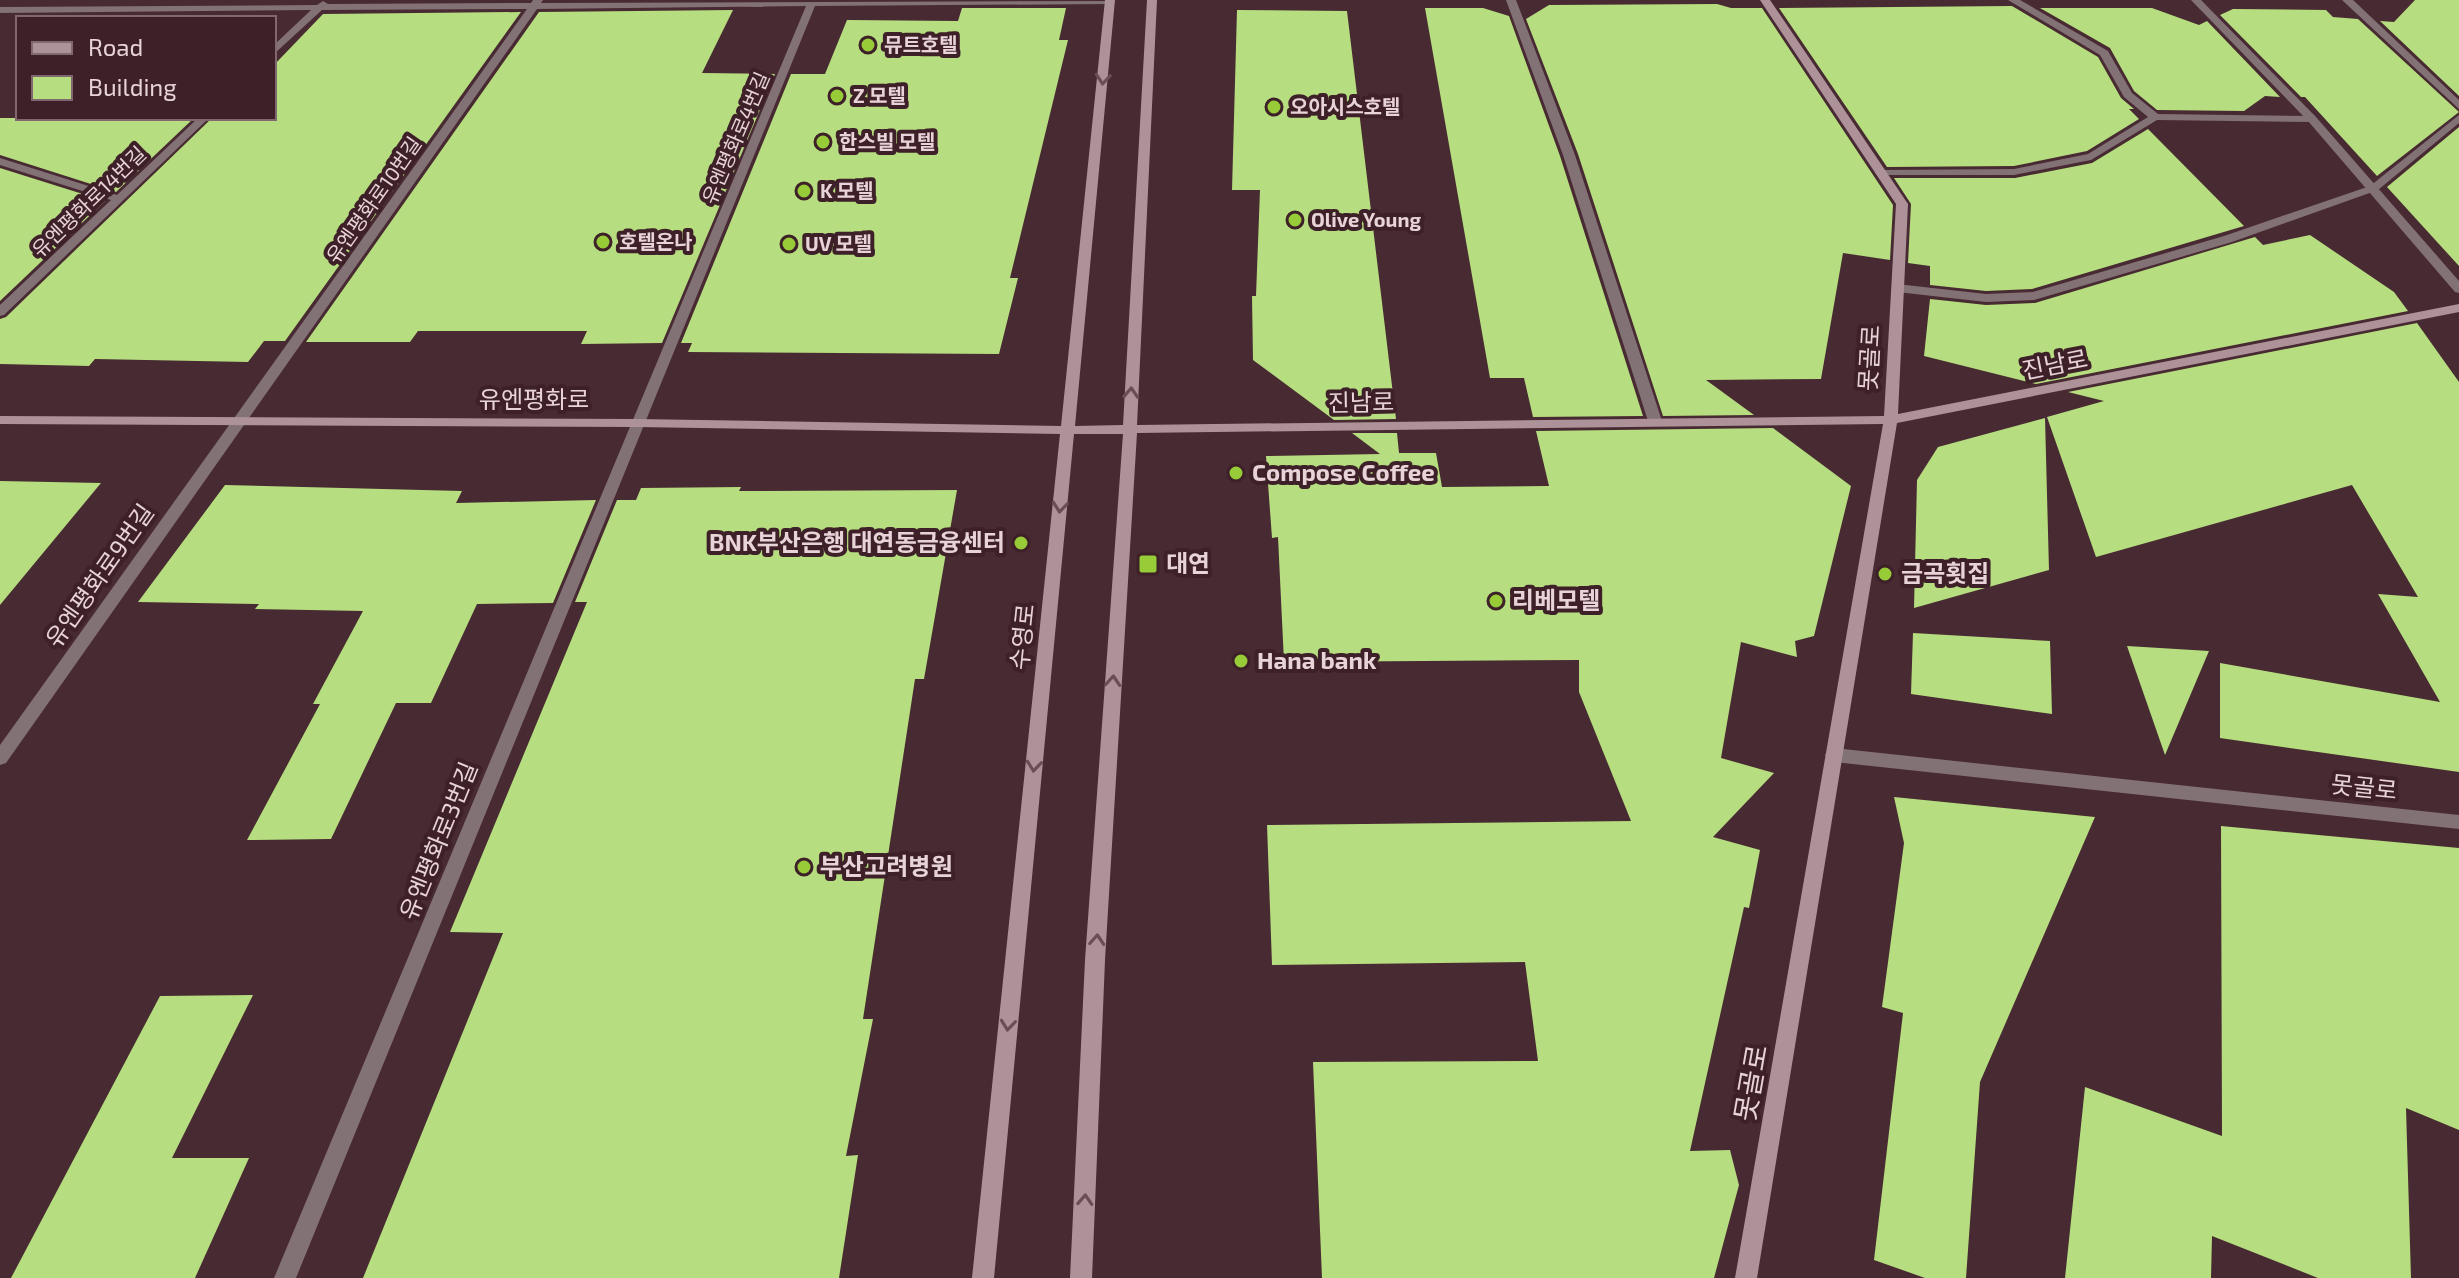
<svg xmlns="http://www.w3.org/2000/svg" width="2459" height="1278" font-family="'Exo 2','Noto Sans KR',sans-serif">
<rect width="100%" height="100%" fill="#482a32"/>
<g fill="#b6dd7f">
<path d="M2415,0H2459V96L2380,21L2394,22Z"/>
<path d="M1717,4L1731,8H1762L1893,205L1890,260L1843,253L1821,379L1706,380L1754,415L1663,416L1578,154L1526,19L1549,5Z"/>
<path d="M2012,6L2098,57L2121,98L2134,109H2129L2139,119L2087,151L2014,166L1887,167L1779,8Z"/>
<path d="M962,8H1066L1059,40H1068L1010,278H1018L999,354L688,352L692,343H681L791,74H825L847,20L958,21Z"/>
<path d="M1425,8H1483L1509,16L1560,156L1643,416L1533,417L1524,378H1490Z"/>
<path d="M2040,8H2152L2199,25L2207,21L2280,97L2265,96L2244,111L2157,110L2134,91L2110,48Z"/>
<path d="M2233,9L2326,10L2333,17L2358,19L2459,112L2377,176L2305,97H2301L2220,15Z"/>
<path d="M733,10L702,73L775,74L662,343L581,344L587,331H418L410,342H306L539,12Z"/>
<path d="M1237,10L1347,11L1396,419L1334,420L1253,360L1252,296H1256L1260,190H1232Z"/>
<path d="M521,12L285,341H264L248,362L95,359L89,366L0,364V319L6,317L212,118H274V65L323,14Z"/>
<path d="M0,118H194L116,192L0,155Z"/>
<path d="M2459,127V266L2387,187Z"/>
<path d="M2148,129L2244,226L2032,289L1986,291L1930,285V266L1908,263L1911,204L1894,178H2015L2092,163Z"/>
<path d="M0,168L105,201L0,301Z"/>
<path d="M2310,235L2394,292L2408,311L2036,384L1924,356L1930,299L1986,305L2035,303L2255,237L2263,245Z"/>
<path d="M2417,323L2459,382V772L2220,738V663L2440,702L2378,594L2418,597L2352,485L2096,557L2047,417L2104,401L2068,392Z"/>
<path d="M2045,418L2049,570L1914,608L1917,480L1938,447Z"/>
<path d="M1773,428L1851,486L1814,636L1795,641L1797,657L1741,642L1721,758L1774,773L1713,837L1760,850L1749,908L1744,907L1690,1151L1730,1150L1739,1185L1714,1278H1322L1313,1062L1538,1061L1525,962L1272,965L1267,825L1631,821L1579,692V660L1284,662L1278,537L1272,538L1266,456L1380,454L1352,433H1397L1399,453H1436L1442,487L1549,486L1536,431Z"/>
<path d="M0,481L101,483L0,605Z"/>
<path d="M225,485L462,491L456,503L596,500L553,603L477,604L431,703H396L331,839L247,840L320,704H313L363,611L255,609L259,604L138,602Z"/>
<path d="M741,487L739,491L957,490L924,679H915L863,1019H873L846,1156L858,1155L839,1278H363L503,933L450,932L587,602H575L617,500H636L641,488Z"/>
<path d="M1913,633L2050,641L2052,714L1911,694Z"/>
<path d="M2127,646L2209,651L2165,755Z"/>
<path d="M1894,797L2095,817L1980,1082L1966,1278H1925L1874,1260L1903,1013L1882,1007L1904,843Z"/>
<path d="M2221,826L2459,848V1130L2406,1108L2411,1278H2318L2212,1236L2211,1278H2065L2085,1087L2222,1136Z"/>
<path d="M253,995L172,1158H249L195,1278H11L160,996Z"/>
</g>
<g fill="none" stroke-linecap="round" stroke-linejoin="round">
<g fill="#827175" fill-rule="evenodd">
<path d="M2008,0H2020L2108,51L2132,93L2158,114L2312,116L2317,119L2312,122L2157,120L2091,160L2014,175H1877L1875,173L1881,170L2014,169L2088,154L2148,117L2124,97L2100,55Z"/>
<path d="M2342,0H2353L2459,100V109Z"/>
<path d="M2459,115V123L2378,190L2232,242L2034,300L1986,302L1897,292L1891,288L1897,284L1986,294L2033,292L2224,236L2370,186Z"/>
</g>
<g fill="#827175" fill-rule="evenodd">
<path d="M533,0H543L541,3L1115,1L1110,4L815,6L296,1278H274L806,6L537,9L6,763L0,765V745L527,9L322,10L274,54V45L311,10L0,13V7L317,5L323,1L328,4L531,3Z"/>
<path d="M1506,0H1516L1575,155L1662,421L1660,424L1655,425L1648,421L1563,155Z"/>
<path d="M2191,0H2201L2316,117L2459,281V293L2455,292L2308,121Z"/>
<path d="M198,118H209L4,315L0,316V305L111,200L0,165V158L117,195Z"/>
<path d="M1834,748L2459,815V829L1834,762L1828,760L1825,755L1828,750Z"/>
</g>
<path fill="#ad9399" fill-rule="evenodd" d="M1105,0H1115L1075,426L1123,425L1147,0H1157L1137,425L1884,416L1896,204L1760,0H1770L1908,204L1898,414L2459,304V312L1897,423L1757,1278H1735L1883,424L1137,433L1105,960L1092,1278H1070L1085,960L1123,434H1074L994,1278H972L1060,434L637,427L0,424V416L637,419L1061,426Z"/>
</g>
<defs><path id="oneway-chevron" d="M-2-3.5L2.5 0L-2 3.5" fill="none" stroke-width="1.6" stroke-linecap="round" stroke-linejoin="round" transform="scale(2)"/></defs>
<g stroke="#6a4e55">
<use href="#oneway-chevron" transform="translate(1103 79) rotate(95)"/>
<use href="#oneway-chevron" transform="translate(1131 393) rotate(-87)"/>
<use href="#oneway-chevron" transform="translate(1060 507) rotate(96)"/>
<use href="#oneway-chevron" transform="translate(1113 681) rotate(-86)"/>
<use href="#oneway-chevron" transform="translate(1034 766) rotate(96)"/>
<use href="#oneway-chevron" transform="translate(1097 940) rotate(-86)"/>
<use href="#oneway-chevron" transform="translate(1008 1025) rotate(96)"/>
<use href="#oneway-chevron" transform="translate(1085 1200) rotate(-87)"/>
</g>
<g fill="#97cc38" stroke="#3d2028" stroke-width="3">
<circle cx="868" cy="45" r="8"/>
<circle cx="837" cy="96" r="8"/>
<circle cx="1274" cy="107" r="8"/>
<circle cx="823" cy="142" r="8"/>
<circle cx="804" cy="191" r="8"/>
<circle cx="1295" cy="220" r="8"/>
<circle cx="603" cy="242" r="8"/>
<circle cx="789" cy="244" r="8"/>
<circle cx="1236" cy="473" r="8"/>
<circle cx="1021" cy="543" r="8"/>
<rect x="1138" y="554" width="20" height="20" rx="4"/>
<circle cx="1885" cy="574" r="8"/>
<circle cx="1496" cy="601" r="8"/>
<circle cx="1241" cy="661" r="8"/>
<circle cx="804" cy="867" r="8"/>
</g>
<g text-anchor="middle" stroke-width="8" stroke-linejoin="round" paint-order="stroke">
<g font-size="20" font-weight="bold" fill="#e8d3d8" stroke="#3d2028" text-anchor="start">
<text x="884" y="52">뮤트호텔</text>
<text x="853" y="103">Z 모텔</text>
<text x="1290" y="114">오아시스호텔</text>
<text x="839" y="149">한스빌 모텔</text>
<text x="820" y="198">K 모텔</text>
<text x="1311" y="227">Olive Young</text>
<text x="619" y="249">호텔온나</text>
<text x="805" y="251">UV 모텔</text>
</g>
<g font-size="20" fill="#e8d3d8" stroke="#3d2028">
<text transform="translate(736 138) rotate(-67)" y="7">유엔평화로4번길</text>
<text transform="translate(374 200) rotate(-55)" y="7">유엔평화로10번길</text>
<text transform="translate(89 202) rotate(-44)" y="7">유엔평화로14번길</text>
</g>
<g font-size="24" fill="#e8d3d8" stroke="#3d2028">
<text transform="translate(1870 358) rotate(-87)" y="8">못골로</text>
<text transform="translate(2055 365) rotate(-11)" y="8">진남로</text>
<text x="534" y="408">유엔평화로</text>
<text transform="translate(1361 403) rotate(-1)" y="8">진남로</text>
<text transform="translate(100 576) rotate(-55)" y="8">유엔평화로9번길</text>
<text transform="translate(1023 637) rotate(-84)" y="8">수영로</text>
<text transform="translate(2364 788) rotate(6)" y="8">못골로</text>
<text transform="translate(439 841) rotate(-68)" y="8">유엔평화로3번길</text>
</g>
<g font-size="24" font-weight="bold" fill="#e8d3d8" stroke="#3d2028" text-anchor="start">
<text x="1252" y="481">Compose Coffee</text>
<text x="1005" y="551" text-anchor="end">BNK부산은행 대연동금융센터</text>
<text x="1166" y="572">대연</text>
<text x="1901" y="582">금곡횟집</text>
<text x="1512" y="609">리베모텔</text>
<text x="1257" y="669">Hana bank</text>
<text x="820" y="875">부산고려병원</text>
</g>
<g font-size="28" fill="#e8d3d8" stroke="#3d2028">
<text transform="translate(1751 1083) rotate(-80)" y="10">못골로</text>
</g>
</g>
<rect x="16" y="16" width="260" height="104" fill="#3d2028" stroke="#81686e" stroke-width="2"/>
<rect x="32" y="42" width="40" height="12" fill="#ad9399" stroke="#81686e" stroke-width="2"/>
<text x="88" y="56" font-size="24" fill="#e8d3d8">Road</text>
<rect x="32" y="76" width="40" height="24" fill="#b6dd7f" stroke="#81686e" stroke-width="2"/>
<text x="88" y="96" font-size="24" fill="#e8d3d8">Building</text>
</svg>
